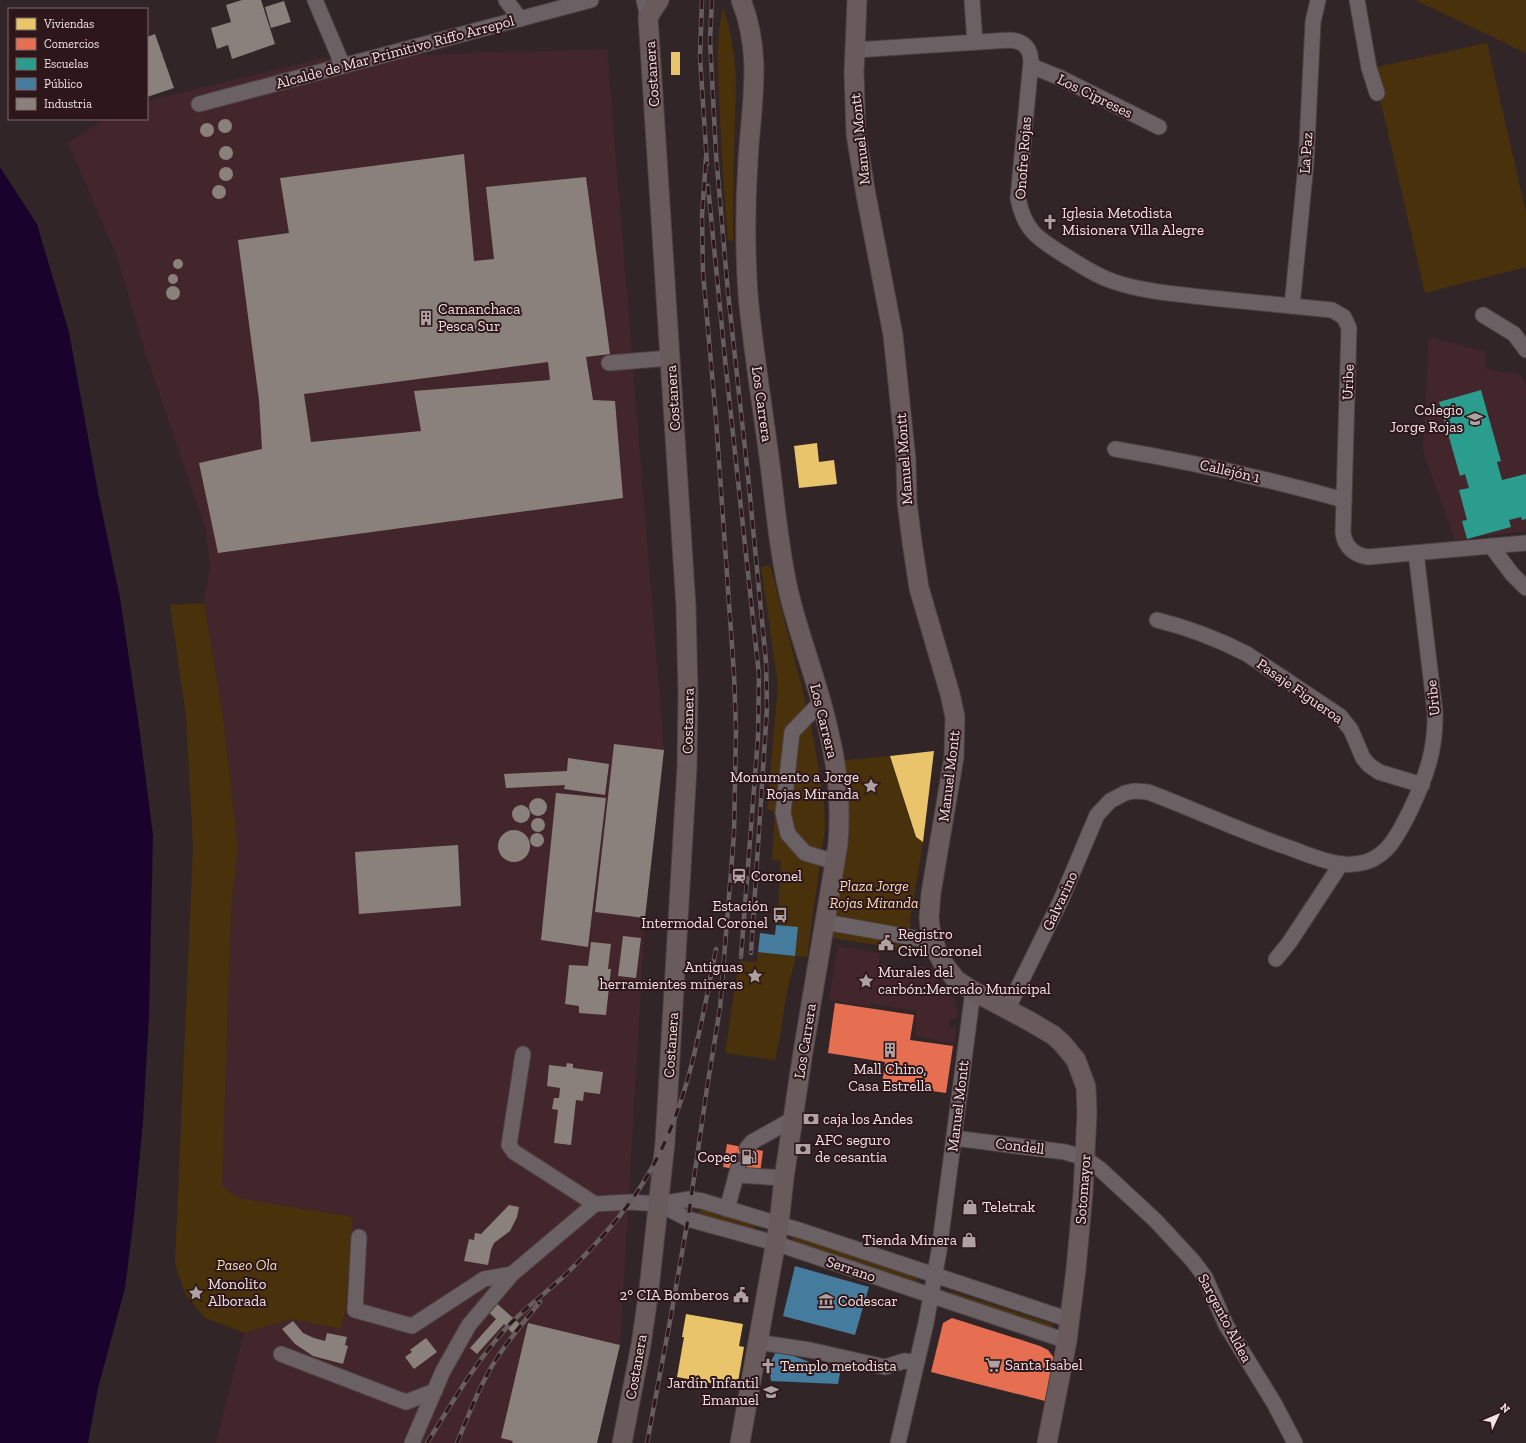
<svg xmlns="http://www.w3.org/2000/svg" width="1526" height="1443" font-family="'Zilla Slab',serif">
<rect width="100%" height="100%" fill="#322528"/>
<g fill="#42262b">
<path d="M607,49L664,750L645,918L620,1345L597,1443H216L244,1333L292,1319L341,1329L346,1307L353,1217L238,1198L222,1186L231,909L238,848L223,717L204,603L210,567L206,530L144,349L118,259L68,143L105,119H147V101L324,58Z"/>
<path d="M1429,337L1486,352L1485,369L1521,375L1526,387V531L1455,540L1423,451Z"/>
<path d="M838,946L879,953V964L917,971L918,966L929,968V977L937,979L949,990L954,998L958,1014L956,1019L950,1018L949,1027L956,1028L954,1044L915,1036L917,1011L871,1004V1007L829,1000Z"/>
</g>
<g fill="#48310b">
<path d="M1415,0H1526V53Z"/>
<path d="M723,7L729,27L734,54L736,82L733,190V241H732L728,240C724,193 721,145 719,98C718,67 716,37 723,7Z"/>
<path d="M1487,43L1526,213V267L1425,293L1373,68Z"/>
<path d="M770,565L801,684L814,740L824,803L825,827L807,957L795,956C795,966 791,974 789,983C783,1009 781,1035 775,1060L725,1053L739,961L757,962L758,952L795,956L798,928L777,924L781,861L772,860L775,812L767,809L778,685L761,567Z"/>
<path d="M204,603L223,717L238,848L231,909L222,1186L238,1198L353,1217L346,1307L341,1329L292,1319L244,1333L205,1318L185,1294L175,1263L193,847L186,716L170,605Z"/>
<path d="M890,756L915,837L923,842L910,921L912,938L923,957L907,950L826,937L837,761Z"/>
<path d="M700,1207L755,1225L754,1230L699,1213Z"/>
<path d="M793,1235L918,1276L916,1282L792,1241Z"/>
<path d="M950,1291L1053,1324L1051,1330L948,1296Z"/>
</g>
<path fill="#19032c" d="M0,167L37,224L69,332L98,492L120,598L139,726L153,835L149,1016L143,1122L134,1216L125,1288L98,1388L88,1443H0Z"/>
<g fill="#e9c46a">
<rect x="671" y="52" width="9" height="23"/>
<path d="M817,443L819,462L834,460L837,484L799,488L794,446Z"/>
<path d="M934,751L923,842L916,837L890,756Z"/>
<path d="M686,1314L743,1324L739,1346L744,1347L737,1388L677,1377L684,1337H682Z"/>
</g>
<g fill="#e76f51">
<path d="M835,1003L914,1015L910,1040L953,1046L946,1093L882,1084L885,1062L828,1053Z"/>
<path d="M727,1144L763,1151L760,1173L723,1167Z"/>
<path d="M952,1318L1040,1346L1048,1350L1054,1358L1045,1401L931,1372L943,1323Z"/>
</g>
<path fill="#2a9d8f" d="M1481,390L1501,461L1497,462L1502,480L1526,474V519L1522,520L1521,517L1509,520L1511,527L1467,539L1462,521L1467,520L1459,490L1469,488L1465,474L1460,476L1439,402Z"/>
<g fill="#457b9d">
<path d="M776,925L798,927L795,956L758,952L760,933L775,935Z"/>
<path d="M795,1266L869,1287L855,1335L783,1316Z"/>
<path d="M777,1350L840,1373L838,1384L771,1381L769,1365Z"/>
</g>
<g fill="#8a817c" fill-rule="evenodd">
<path d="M242,0H261L275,44L232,59L228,45L217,49L211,28L231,22L226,5Z"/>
<path d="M284,1L291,22L271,28L265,7Z"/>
<path d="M155,34L174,88L147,97V37Z"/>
<circle cx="225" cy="126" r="7"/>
<circle cx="207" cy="130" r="7"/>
<circle cx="226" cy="153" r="7"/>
<path d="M464,154L474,261L494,259L486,187L586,177L610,354L586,357L593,400L615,401L623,498L218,553L199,463L262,449L259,400L238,240L289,233L280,178ZM548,362L550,380L414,391L421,431L311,442L304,394Z"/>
<circle cx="226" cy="174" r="7"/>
<circle cx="219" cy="192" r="7"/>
<circle cx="178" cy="264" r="5"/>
<circle cx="173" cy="279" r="5"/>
<circle cx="173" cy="293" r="7"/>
<path d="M614,744L664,750L645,918L595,912Z"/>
<path d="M568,758L609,764L605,795L564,789L565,785L506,788L504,774L567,771Z"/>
<path d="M556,793L606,798L588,947L541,940Z"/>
<circle cx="538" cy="807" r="9"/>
<circle cx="521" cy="814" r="9"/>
<circle cx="538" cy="825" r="7"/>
<circle cx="514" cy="846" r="16"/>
<circle cx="537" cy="840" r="7"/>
<path d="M458,845L461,906L359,914L355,852Z"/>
<path d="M623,936L641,938L636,978L618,976Z"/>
<path d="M591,942L611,944L608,969H611L606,1015L579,1013V1006L565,1004L569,965L588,966Z"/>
<path d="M567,1063L573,1064V1068L603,1072L600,1094L584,1092L583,1101L576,1100L571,1145L554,1143L558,1110L552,1109L554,1098H559L560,1088L547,1086L549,1065L566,1067Z"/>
<path d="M509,1205L519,1207L517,1217L510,1231L494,1243L491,1250L488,1265L464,1261L469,1239L474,1240L475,1233L481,1234Z"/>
<path d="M494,1301L520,1324L512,1333L504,1324L477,1354L470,1348L496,1319L486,1310Z"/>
<path d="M293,1321L303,1333L314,1338L325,1341L327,1333L347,1337L345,1345L348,1346L343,1364L313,1356L295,1344L282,1329Z"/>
<path d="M528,1323L620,1345L597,1443H512L513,1441L501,1438Z"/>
<path d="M426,1338L437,1352L414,1369L405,1357L412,1352L410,1350Z"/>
</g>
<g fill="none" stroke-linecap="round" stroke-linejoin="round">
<path stroke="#4f4144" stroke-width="15" stroke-dasharray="15 8" stroke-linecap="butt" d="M738,1169L744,1152L747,1148"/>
<defs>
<g id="minor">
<path d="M315,0L343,66"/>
<path d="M506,0L520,19"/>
<path d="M644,0L648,17"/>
<path d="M972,0L975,42"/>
<path d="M1357,0L1369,68L1377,93"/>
<path d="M855,50L1010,40C1023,41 1030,47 1031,61L1018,198C1024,230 1038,239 1064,255C1079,264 1094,275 1112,281C1143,292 1178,294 1211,298C1251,302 1292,306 1332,310L1344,317L1349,328L1343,533C1345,547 1354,555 1368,557L1526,543"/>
<path d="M1031,66L1061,78L1159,127"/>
<path d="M199,104L591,0"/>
<path d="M1292,306L1306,164L1313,22L1318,0"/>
<path d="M1483,315L1514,334L1526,350"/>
<path d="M609,363L670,358"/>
<path d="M1115,449C1192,462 1268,479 1344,500"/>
<path d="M1491,546L1512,574L1526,588"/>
<path d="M1157,620C1189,628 1218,639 1247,654L1340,716L1351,730L1363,758L1369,765L1379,772L1422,785"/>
<path d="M821,702L792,732L783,813L788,834L805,853L835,862"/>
<path d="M825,922L932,941"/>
<path d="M1276,959L1289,943L1341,864"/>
<path d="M1007,1010L1061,900L1097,815L1110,801L1125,793L1134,791L1148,792C1196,810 1242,832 1290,848C1306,854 1324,862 1342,864C1350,865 1358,864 1366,862C1390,854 1399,832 1410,811C1426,777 1436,750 1435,712L1416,553"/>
<path d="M523,1054L509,1145L514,1152L595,1204"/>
<path d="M954,1138L1065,1152L1085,1158L1100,1169L1156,1221L1193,1261L1205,1277L1226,1325L1274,1403L1295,1443"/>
<path d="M747,1148L752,1142L793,1119"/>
<path d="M736,1175L784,1178"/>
<path d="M659,1204L688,1219L775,1243L1067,1341"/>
<path d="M727,1209L738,1169"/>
<path d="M359,1237L355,1310L412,1326L484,1279L512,1274"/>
<path d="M757,1342L810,1350L885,1367L904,1361L917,1362"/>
<path d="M281,1354L406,1402L435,1391"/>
<path d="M412,1443L443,1371L469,1325L512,1274L595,1204L630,1202L659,1204L690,1199L702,1201L802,1231L1070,1320"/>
<path d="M898,1443L926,1323L939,1251L973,991"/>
</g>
<g id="major">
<path d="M857,0L854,73L856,134L866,195L893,335L906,460L907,502L912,542L919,588L950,694L955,717L954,757L931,893L929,917L930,928L937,952L943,963L956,980L973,991L1031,1022L1053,1035L1062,1043L1076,1060L1086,1087L1087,1113L1083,1193L1076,1269L1067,1341L1047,1443"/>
<path d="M622,1443L641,1345L649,1289L665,1143L687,767L688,693L686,607L648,17L659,0"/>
<path d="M740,1443L779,1224L784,1178L803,1052L838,844C841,807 838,770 829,733C819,684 799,638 788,589C778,545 775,501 769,457C762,403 753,349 748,295C745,250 745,206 748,161C751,105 763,55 741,0"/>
</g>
</defs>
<use href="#minor" stroke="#4d4143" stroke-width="17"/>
<use href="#major" stroke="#4d4143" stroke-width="21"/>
<use href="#minor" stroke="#6b6063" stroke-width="15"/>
<use href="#major" stroke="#695b5b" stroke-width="19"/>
<defs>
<g id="rail">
<path d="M702,0L700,57L707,164"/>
<path d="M712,0L710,40L716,154L728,293L748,476L766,662L767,708L751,953"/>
<path d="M708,186L726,369L759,675L758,737L741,957"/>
<path d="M427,1443C452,1403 476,1361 508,1326C525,1308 546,1293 564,1276C592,1249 620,1219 641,1186C687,1115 700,1031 716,949"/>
<path d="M457,1443C469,1414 480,1384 497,1358C510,1338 525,1320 540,1302"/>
<path d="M647,1443L670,1321L688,1219L707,1088L720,1008L734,834L736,730L734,674L716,419L703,273L702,216L706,158"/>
</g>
</defs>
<use href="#rail" stroke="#685e5f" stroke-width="4.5"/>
<use href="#rail" stroke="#2d171a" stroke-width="3" stroke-dasharray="9" stroke-linecap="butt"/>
</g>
<defs>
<symbol id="church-bare" viewBox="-9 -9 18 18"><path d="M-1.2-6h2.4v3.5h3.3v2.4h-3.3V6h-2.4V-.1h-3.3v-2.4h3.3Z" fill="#afa0a2" stroke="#2d171a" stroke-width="2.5" paint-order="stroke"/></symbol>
<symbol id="building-bare" viewBox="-9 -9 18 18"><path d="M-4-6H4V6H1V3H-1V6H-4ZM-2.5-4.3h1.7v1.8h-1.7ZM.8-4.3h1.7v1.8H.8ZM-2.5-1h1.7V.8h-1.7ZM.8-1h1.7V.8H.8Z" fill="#afa0a2" stroke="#2d171a" stroke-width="2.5" paint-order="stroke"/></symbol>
<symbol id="school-bare" viewBox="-9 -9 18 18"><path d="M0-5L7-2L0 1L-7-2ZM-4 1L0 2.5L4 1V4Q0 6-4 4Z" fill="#afa0a2" stroke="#2d171a" stroke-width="2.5" paint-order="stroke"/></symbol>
<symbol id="sight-bare" viewBox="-9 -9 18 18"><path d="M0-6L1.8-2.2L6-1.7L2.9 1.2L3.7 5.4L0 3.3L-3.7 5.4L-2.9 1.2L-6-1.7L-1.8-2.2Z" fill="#afa0a2" stroke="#2d171a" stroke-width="2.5" paint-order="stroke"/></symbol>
<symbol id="station-bare" viewBox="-9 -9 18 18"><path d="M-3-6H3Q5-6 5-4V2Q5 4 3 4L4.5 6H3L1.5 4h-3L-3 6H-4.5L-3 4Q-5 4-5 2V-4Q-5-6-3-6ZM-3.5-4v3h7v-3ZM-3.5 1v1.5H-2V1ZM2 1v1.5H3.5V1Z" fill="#afa0a2" stroke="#2d171a" stroke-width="2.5" paint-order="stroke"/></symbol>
<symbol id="bus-bare" viewBox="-9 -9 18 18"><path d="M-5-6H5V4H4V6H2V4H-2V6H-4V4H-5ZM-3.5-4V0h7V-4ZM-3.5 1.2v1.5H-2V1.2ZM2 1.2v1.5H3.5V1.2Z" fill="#afa0a2" stroke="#2d171a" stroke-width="2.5" paint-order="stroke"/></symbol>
<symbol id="civic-bare" viewBox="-9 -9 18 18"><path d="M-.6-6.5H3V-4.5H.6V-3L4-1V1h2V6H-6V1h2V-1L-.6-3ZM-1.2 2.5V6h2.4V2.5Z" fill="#afa0a2" stroke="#2d171a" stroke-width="2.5" paint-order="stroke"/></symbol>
<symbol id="bank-bare" viewBox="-9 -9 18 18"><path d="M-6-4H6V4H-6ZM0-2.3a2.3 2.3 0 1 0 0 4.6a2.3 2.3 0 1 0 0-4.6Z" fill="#afa0a2" stroke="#2d171a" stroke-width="2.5" paint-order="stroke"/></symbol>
<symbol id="fuel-bare" viewBox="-9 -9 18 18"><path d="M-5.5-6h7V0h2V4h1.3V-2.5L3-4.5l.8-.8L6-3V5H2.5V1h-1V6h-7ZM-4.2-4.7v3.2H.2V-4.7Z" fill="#afa0a2" stroke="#2d171a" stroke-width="2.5" paint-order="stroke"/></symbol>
<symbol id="shop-bare" viewBox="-9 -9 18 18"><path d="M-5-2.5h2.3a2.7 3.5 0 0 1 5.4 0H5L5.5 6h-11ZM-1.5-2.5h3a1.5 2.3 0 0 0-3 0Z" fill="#afa0a2" stroke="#2d171a" stroke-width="2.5" paint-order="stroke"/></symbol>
<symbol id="museum-bare" viewBox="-9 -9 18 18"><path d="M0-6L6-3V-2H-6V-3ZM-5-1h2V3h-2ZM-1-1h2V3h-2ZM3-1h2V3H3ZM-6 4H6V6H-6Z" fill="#afa0a2" stroke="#2d171a" stroke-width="2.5" paint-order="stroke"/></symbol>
<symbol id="supermarket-bare" viewBox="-9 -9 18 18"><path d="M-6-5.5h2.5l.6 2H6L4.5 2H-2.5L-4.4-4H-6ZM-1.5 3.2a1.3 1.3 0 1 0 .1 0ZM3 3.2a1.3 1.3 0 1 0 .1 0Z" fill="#afa0a2" stroke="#2d171a" stroke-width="2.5" paint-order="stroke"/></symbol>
</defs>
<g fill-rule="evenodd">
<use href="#church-bare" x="1039" y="211" width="22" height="22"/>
<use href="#building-bare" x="415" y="307" width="22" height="22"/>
<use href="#school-bare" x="1464" y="408" width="22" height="22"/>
<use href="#sight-bare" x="860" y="775" width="22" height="22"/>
<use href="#station-bare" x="728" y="865" width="22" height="22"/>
<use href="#bus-bare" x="769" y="904" width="22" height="22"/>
<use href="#civic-bare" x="875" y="932" width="22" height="22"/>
<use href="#sight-bare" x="744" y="965" width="22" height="22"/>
<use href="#sight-bare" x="855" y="970" width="22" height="22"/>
<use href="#building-bare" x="879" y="1039" width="22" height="22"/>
<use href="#bank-bare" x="800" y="1108" width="22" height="22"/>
<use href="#bank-bare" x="792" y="1138" width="22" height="22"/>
<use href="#fuel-bare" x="738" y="1146" width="22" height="22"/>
<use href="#shop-bare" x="959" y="1196" width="22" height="22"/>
<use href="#shop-bare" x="958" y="1229" width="22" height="22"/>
<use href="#sight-bare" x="185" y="1282" width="22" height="22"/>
<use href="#civic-bare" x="730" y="1284" width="22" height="22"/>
<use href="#museum-bare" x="815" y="1290" width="22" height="22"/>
<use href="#supermarket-bare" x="982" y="1354" width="22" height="22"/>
<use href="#church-bare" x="757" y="1355" width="22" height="22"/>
<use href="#school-bare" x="760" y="1381" width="22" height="22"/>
</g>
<g text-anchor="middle" stroke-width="4" stroke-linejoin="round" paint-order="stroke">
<g font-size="15" fill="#f3e2e4" stroke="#2d171a">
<text transform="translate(395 52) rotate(-15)" y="5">Alcalde de Mar Primitivo Riffo Arrepol</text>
<text transform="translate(652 74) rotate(-94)" y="5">Costanera</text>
<text transform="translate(1095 96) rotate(26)" y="5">Los Cipreses</text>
<text transform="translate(860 139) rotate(-96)" y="5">Manuel Montt</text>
<text transform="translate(1306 153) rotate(-86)" y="5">La Paz</text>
<text transform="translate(1023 158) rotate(-86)" y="5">Onofre Rojas</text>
<text transform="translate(1348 382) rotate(-88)" y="5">Uribe</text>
<text transform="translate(673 398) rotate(-94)" y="5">Costanera</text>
<text transform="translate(762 404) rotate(82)" y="5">Los Carrera</text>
<text transform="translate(904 459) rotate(-94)" y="5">Manuel Montt</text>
<text transform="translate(1230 471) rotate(13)" y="5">Callejón 1</text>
<text transform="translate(1300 691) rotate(35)" y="5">Pasaje Figueroa</text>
<text transform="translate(1433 698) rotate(-96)" y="5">Uribe</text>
<text transform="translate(688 721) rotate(-89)" y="5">Costanera</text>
<text transform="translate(824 721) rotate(76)" y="5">Los Carrera</text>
<text transform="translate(949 776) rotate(-83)" y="5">Manuel Montt</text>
<text transform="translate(1060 901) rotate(-65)" y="5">Galvarino</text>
<text transform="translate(805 1041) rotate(-81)" y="5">Los Carrera</text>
<text transform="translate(671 1045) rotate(-86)" y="5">Costanera</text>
<text transform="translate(958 1106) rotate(-83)" y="5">Manuel Montt</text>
<text transform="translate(1020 1146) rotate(7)" y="5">Condell</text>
<text transform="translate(1083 1189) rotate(-86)" y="5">Sotomayor</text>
<text transform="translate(851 1269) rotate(19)" y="5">Serrano</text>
<text transform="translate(1225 1318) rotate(62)" y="5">Sargento Aldea</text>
<text transform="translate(636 1367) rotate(-80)" y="5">Costanera</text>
</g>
<g font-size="15" fill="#f3e2e4" stroke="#2d171a" text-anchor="start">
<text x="1062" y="218">Iglesia Metodista<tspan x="1062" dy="17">Misionera Villa Alegre</tspan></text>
<text x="438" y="314">Camanchaca<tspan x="438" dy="17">Pesca Sur</tspan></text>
<text x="1463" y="415" text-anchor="end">Colegio<tspan x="1463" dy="17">Jorge Rojas</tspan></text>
<text x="859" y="782" text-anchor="end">Monumento a Jorge<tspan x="859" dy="17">Rojas Miranda</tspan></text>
<text x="751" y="881">Coronel</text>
<text x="768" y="911" text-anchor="end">Estación<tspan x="768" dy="17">Intermodal Coronel</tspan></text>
<text x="898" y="939">Registro<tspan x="898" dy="17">Civil Coronel</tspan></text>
<text x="743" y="972" text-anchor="end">Antiguas<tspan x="743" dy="17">herramientes mineras</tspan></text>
<text x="878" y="977">Murales del<tspan x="878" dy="17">carbón:Mercado Municipal</tspan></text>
<text x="890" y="1074" text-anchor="middle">Mall Chino,<tspan x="890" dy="17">Casa Estrella</tspan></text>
<text x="823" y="1124">caja los Andes</text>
<text x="815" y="1145">AFC seguro<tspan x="815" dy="17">de cesantia</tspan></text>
<text x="737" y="1162" text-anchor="end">Copec</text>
<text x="982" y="1212">Teletrak</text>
<text x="957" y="1245" text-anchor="end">Tienda Minera</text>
<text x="208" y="1289">Monolito<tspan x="208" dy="17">Alborada</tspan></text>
<text x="729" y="1300" text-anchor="end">2° CIA Bomberos</text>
<text x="838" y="1306">Codescar</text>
<text x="1005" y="1370">Santa Isabel</text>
<text x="780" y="1371">Templo metodista</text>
<text x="759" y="1388" text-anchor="end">Jardín Infantil<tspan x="759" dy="17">Emanuel</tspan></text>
</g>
<g font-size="15" font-style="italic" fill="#f5dbb5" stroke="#2d171a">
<text x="874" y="891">Plaza Jorge<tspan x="874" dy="17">Rojas Miranda</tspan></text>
<text x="247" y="1270">Paseo Ola</text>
</g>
</g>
<rect x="8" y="8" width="140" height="112" fill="#2d171a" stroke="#7c686b"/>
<rect x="16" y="18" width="20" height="12" fill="#e9c46a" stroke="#7c686b"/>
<text x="44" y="28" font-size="12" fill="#f3e2e4">Viviendas</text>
<rect x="16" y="38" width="20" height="12" fill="#e76f51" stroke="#7c686b"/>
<text x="44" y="48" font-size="12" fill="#f3e2e4">Comercios</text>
<rect x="16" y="58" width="20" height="12" fill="#2a9d8f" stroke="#7c686b"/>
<text x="44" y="68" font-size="12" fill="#f3e2e4">Escuelas</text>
<rect x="16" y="78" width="20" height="12" fill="#457b9d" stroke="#7c686b"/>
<text x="44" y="88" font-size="12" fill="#f3e2e4">Público</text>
<rect x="16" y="98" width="20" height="12" fill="#8a817c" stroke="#7c686b"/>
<text x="44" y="108" font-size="12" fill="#f3e2e4">Industria</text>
<g transform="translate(1498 1415) rotate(46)" stroke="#2d171a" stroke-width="3" paint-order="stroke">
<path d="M0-3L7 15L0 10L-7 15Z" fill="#f3e2e4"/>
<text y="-6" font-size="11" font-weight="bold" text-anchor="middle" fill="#f3e2e4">N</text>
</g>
</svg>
